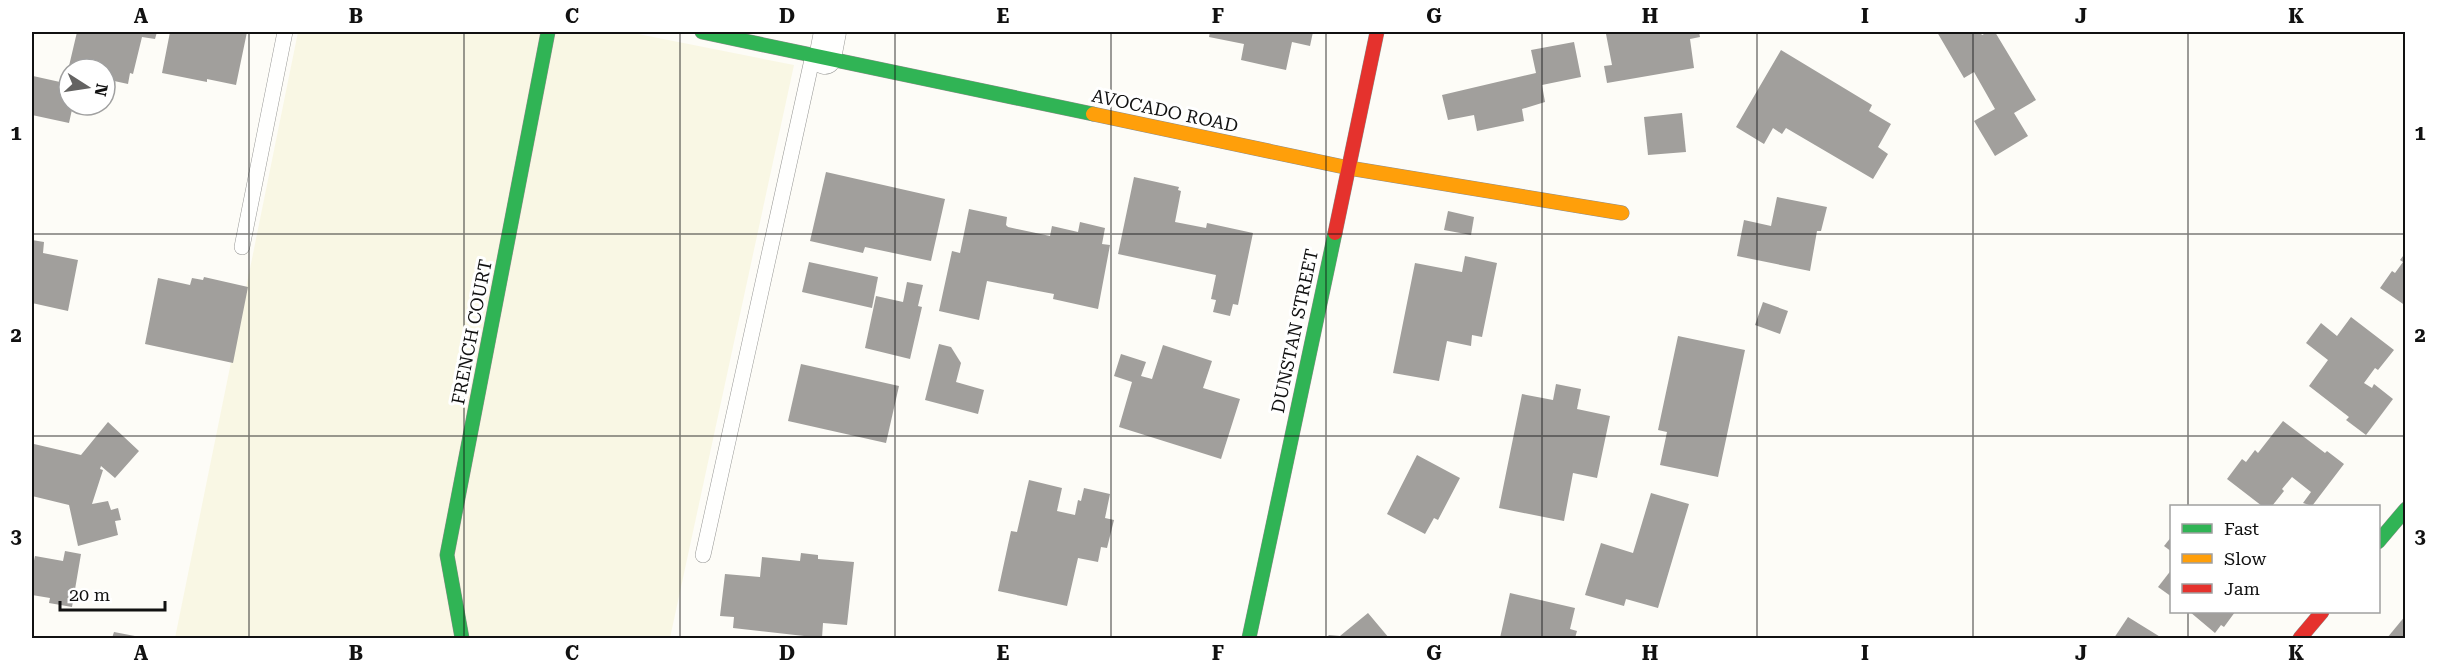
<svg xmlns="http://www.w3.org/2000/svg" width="2437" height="670" font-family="'Roboto Serif',serif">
<rect width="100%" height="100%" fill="#fdfcf7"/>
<path fill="#f9f7e4" d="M298,32H628L794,65L670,638H175Z"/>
<g fill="#a19f9c">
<path d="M77,32H157L155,39L142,37L133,74L130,73L128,84L105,79V69H85L69,66Z"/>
<path d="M170,32H247L236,85L207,79V82L162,73Z"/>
<path d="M1210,32H1313L1310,46L1292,42L1286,70L1241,60L1244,44L1209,37Z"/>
<path d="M1621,32H1699L1700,37L1690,39L1694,68L1607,83L1604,66L1612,65L1606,34Z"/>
<path d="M1937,32H1980L1982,35L1988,32H1995L2036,100L2014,113L2028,136L1995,156L1974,121L1995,109L1974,72L1964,78Z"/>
<path d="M1574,42L1581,77L1542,85L1545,102L1522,109L1524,121L1477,131L1474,115L1448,120L1442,95L1536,73L1531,50Z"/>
<path d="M1781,50L1872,105L1869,111L1891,124L1878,147L1888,154L1873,179L1786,128L1782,134L1773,128L1764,144L1736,127Z"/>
<path d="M33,76L69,84V105H73L69,123L32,115Z"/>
<path d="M1682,113L1686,152L1648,155L1644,117Z"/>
<path d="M826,172L945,199L931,261L865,247L863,253L810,241Z"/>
<path d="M1134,177L1179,187L1178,190L1181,191L1175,222L1206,228L1207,223L1253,233L1238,305L1233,304L1230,316L1213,312L1216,300L1211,299L1216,275L1118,254Z"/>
<path d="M1777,197L1827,207L1821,231H1817L1810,271L1737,256L1744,220L1771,226Z"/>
<path d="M969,209L1007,217L1006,225L1008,227L1050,236L1052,226L1078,232L1080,222L1105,228L1102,244L1110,245L1098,309L1053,299L1054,294L987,281L979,320L939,311L952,251L960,253Z"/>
<path d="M1448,211L1474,217L1471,235L1444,230Z"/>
<path d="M32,240L44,242L43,253L78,260L68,311L32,303Z"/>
<path d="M2406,252V306L2380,288L2392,271L2395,273L2403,262L2400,260Z"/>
<path d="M1465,256L1497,263L1482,337L1472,335L1471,346L1447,341L1439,381L1393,373L1415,263L1462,272Z"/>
<path d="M809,262L878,277L872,308L802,292Z"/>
<path d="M204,277L248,287L233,363L145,344L158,278L190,285L192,278L203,280Z"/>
<path d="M907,282L923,285L918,306L922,307L910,359L865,348L876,296L903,302Z"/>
<path d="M1763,302L1788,311L1780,334L1755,325Z"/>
<path d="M2351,317L2394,350L2378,370L2375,368L2364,383L2372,388L2374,384L2393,399L2366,435L2346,420L2349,417L2309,386L2328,360L2306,343L2321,323L2337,336Z"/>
<path d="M1678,336L1745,350L1718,477L1660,465L1667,432L1658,430Z"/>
<path d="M939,344L951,347L961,363L956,382L984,390L978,414L925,400Z"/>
<path d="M1163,345L1212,361L1203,388L1240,399L1221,459L1119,427L1132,382L1114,376L1121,354L1146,362L1141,376L1152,379Z"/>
<path d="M801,364L899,386L886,443L788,421Z"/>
<path d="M1556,384L1581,389L1577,409L1610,416L1597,478L1573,473L1564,521L1499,508L1522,394L1553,400Z"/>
<path d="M2283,421L2325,453L2327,451L2344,464L2312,506L2303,503L2311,492L2292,477L2282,489L2284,491L2272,506H2262L2227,479L2242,459L2246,462L2255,450L2258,453Z"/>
<path d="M108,422L139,451L115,478L101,466L100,469L103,470L92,504L108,501L111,510L118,508L121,520L115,521L118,535L78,546L69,505L32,496V439L34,444L81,455Z"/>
<path d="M1417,455L1460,478L1438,520L1434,518L1425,534L1387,514Z"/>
<path d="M1029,480L1062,488L1057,511L1075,515L1078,500L1081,501L1084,488L1110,494L1105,518L1114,520L1107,548L1101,547L1098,562L1078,558L1067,606L998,591L1011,531L1017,532Z"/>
<path d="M1651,493L1689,504L1658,608L1626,599L1624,606L1585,595L1601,543L1633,553Z"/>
<path d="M2172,536V552L2164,546Z"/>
<path d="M65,551L81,554L72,607L49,603L50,598L32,595V570L35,556L63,561Z"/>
<path d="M801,553L818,555V559L854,562L847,625L823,623L822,638L733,628L734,617L720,616L725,574L760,577L762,557L800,561Z"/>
<path d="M2172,569V597L2158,587Z"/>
<path d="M1510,593L1575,608L1570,629L1577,631L1575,638H1500Z"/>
<path d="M2190,612H2235L2224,627L2221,625L2215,633Z"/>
<path d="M1368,613L1389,638H1331L1328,635L1340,636Z"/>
<path d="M2406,615V638H2387Z"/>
<path d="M2128,617L2162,638H2114Z"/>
<path d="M114,632L140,637V638H112Z"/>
</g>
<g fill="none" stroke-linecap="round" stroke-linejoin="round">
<defs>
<g id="lane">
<path d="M242,247L285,32"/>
<path d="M703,555L813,55"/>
</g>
<path id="street" d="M825,58L830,32"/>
<g id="fast">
<path d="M702,32L1093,114"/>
<path d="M2378,542L2406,509"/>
<path d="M462,638L447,555L548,32"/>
<path d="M1249,638L1335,233"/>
</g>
<path id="slow" d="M1093,114L1349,168L1622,213"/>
<g id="jam">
<path d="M1335,233L1377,32"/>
<path d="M2300,638L2322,612"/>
</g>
</defs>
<use href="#lane" stroke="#979795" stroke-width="16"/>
<use href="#street" stroke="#979795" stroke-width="33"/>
<use href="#fast" stroke="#8e8d8b" stroke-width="15"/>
<use href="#slow" stroke="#8e8d8b" stroke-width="15"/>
<use href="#jam" stroke="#8e8d8b" stroke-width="15"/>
<use href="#lane" stroke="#fffffe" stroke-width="15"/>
<use href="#street" stroke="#fffffe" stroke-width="32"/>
<use href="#fast" stroke="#30b455" stroke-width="14"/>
<use href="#slow" stroke="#ff9f0a" stroke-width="14"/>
<use href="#jam" stroke="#e5322d" stroke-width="14"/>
</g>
<path fill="none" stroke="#111" stroke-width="1.5" stroke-opacity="0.55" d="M249,32V638M464,32V638M680,32V638M895,32V638M1111,32V638M1326,32V638M1542,32V638M1757,32V638M1973,32V638M2188,32V506M32,234H2406M32,436H2406M2188,612V638"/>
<g text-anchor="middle" stroke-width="6" stroke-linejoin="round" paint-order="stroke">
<g font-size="18" fill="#111" stroke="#fff">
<text transform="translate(1165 111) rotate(12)" y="6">AVOCADO ROAD</text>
<text transform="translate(1295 331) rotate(-78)" y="6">DUNSTAN STREET</text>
<text transform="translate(472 332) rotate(-79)" y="6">FRENCH COURT</text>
</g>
</g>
<rect width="2437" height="670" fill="none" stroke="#ffffff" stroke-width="66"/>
<rect x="2170" y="505" width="210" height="108" fill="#ffffff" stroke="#a0a0a0" stroke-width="1.5"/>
<rect x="2182" y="524" width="30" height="9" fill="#30b455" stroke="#a0a0a0" stroke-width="1.5"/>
<text x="2224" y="535" font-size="18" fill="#111111">Fast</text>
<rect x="2182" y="554" width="30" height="9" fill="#ff9f0a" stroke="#a0a0a0" stroke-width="1.5"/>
<text x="2224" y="565" font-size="18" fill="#111111">Slow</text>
<rect x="2182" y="584" width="30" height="9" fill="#e5322d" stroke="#a0a0a0" stroke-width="1.5"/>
<text x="2224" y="595" font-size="18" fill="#111111">Jam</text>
<g transform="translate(87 87) rotate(102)"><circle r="28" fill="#ffffff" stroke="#a0a0a0" stroke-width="1.5"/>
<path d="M0-4.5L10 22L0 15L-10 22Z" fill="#646362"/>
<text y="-9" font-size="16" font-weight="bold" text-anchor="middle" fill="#111111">N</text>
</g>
<path d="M60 601v9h105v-9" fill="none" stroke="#111111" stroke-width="3"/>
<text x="69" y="601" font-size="18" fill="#111111" stroke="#ffffff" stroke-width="4.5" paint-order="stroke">20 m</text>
<rect x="33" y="33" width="2371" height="604" fill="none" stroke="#111" stroke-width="2"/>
<g font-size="20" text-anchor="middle" font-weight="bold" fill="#111">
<text x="141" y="23">A</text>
<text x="356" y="23">B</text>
<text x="572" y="23">C</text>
<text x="787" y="23">D</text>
<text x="1003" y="23">E</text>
<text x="1218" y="23">F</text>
<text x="1434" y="23">G</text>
<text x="1650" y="23">H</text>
<text x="1865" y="23">I</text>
<text x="2081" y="23">J</text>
<text x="2296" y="23">K</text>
<text x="16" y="140">1</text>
<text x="2420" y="140">1</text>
<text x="16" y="342">2</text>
<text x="2420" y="342">2</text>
<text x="16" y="543">3</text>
<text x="2420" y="543">3</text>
<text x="141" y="660">A</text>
<text x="356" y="660">B</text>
<text x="572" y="660">C</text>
<text x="787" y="660">D</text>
<text x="1003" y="660">E</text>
<text x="1218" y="660">F</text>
<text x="1434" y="660">G</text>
<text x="1650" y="660">H</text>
<text x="1865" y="660">I</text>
<text x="2081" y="660">J</text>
<text x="2296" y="660">K</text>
</g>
</svg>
